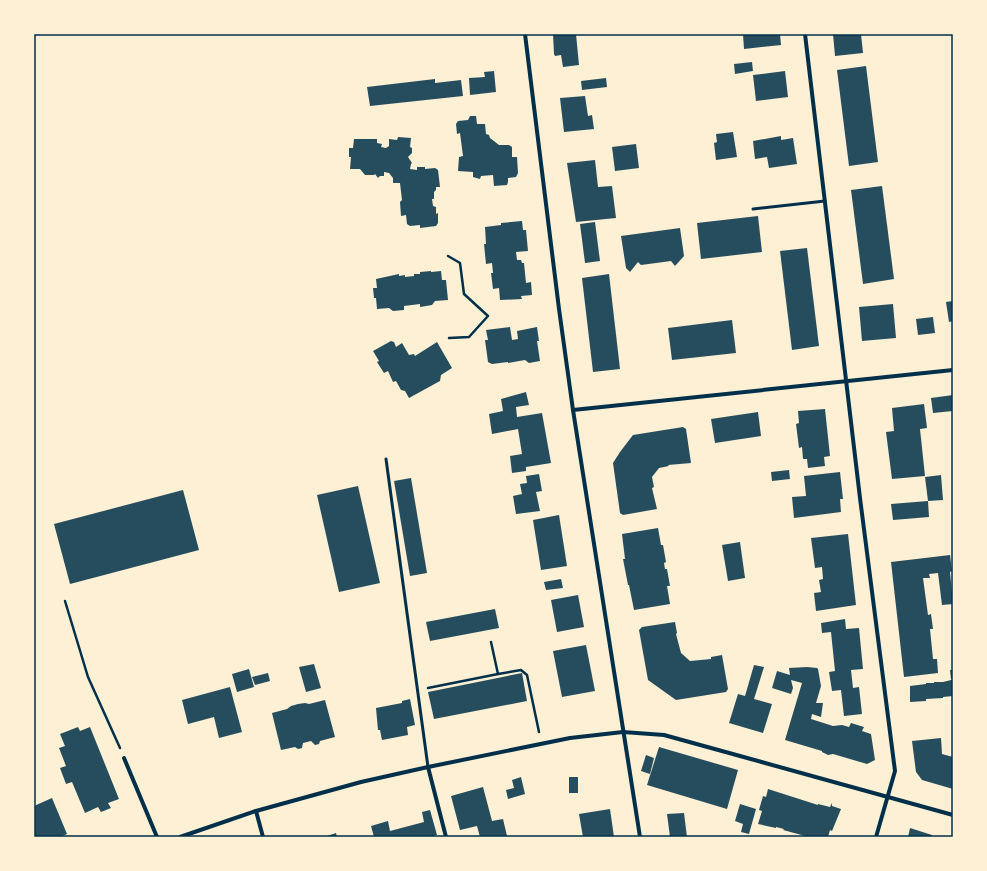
<svg xmlns="http://www.w3.org/2000/svg" width="987" height="871" font-family="Poppins,sans-serif">
<rect width="100%" height="100%" fill="#fdf0d5"/>
<g fill="#264d5e">
<path d="M553,34H576L579,65L563,67L561,55L555,56L554,54Z"/>
<path d="M743,34H780L781,45L744,49Z"/>
<path d="M833,34H861L863,53L835,56Z"/>
<path d="M752,62L753,71L735,74L734,64Z"/>
<path d="M866,66L878,162L849,166L837,70Z"/>
<path d="M494,71L496,92L470,95L469,78L485,77L484,72Z"/>
<path d="M785,71L788,97L756,101L753,75Z"/>
<path d="M606,78L607,87L582,90L581,81Z"/>
<path d="M435,79V83L461,80L463,96L370,106L367,87Z"/>
<path d="M585,96L588,116L592,115L594,129L564,132L560,98Z"/>
<path d="M470,116H476L477,124H485L486,134L489,135L490,138L499,145H509L512,147V157H517L518,173L516,177L508,178V182L507,185L494,186L493,175L481,176L480,179L473,177V172L458,171L459,157L463,156L460,133L457,134L456,124L458,121L468,120Z"/>
<path d="M733,132L737,157L716,160L714,143L717,142L716,134Z"/>
<path d="M781,136V140L793,138L797,164L769,168L767,157L755,159L753,141Z"/>
<path d="M398,137L411,138L410,147L412,148V153L408,157L412,163L411,164L410,169L417,170V167H425V169L435,168L438,170L440,187H436V190L434,192V199H432L433,206L436,207V214L438,213V223L436,226L420,228V225L410,226L407,224L406,215L401,216L400,202L402,200L400,183H393V178L389,173L384,172V176H380L378,178L375,174L374,175H365L360,169H350L351,157H349V148H353L354,139H377V143L382,144L381,147L386,148L389,146V139L397,140Z"/>
<path d="M636,144L639,168L615,171L612,147Z"/>
<path d="M595,160L598,187L612,186L616,218L576,222L567,163Z"/>
<path d="M882,186L894,279L863,284L851,190Z"/>
<path d="M758,216L762,252L701,259L697,223Z"/>
<path d="M522,221L523,230H526L528,251L516,252L517,260H521L522,263H524L526,283L531,282L532,295L521,296L522,299L500,300L499,288L493,289L491,273H493L492,263L486,264L484,244H486L485,227L501,225V223Z"/>
<path d="M595,222L600,261L585,263L580,224Z"/>
<path d="M680,228L684,256L675,266L671,261L641,265L638,262L630,272L626,268L621,236Z"/>
<path d="M807,248L819,346L792,350L780,251Z"/>
<path d="M431,271V272L441,271L442,280H446L448,300L435,301L432,305L420,307V304L404,306V310L393,311L389,308L377,309L376,298H374L373,288H377L376,279L399,274V276L405,275V277L414,276V274H420V272Z"/>
<path d="M609,274L620,369L593,372L582,278Z"/>
<path d="M953,301V321L949,322L946,302Z"/>
<path d="M893,304L896,338L862,341L859,307Z"/>
<path d="M933,317L935,333L918,335L916,319Z"/>
<path d="M732,320L736,353L672,360L668,328Z"/>
<path d="M510,327L512,340L518,339L517,331L537,327L539,341H537L540,361L529,363L525,360L508,363V362L492,364L488,362L485,340H488L486,330Z"/>
<path d="M391,341L394,342L396,347L402,343L409,355L414,354L415,356L437,342L452,368L441,375L440,381L409,398L405,391L401,390L396,381L393,382L388,371L384,373L377,362L379,361L373,351Z"/>
<path d="M526,392L529,405L516,407L517,417L542,413L551,463L526,467V471L512,473L510,456L522,454L518,429L492,434L489,414L503,411L501,399Z"/>
<path d="M953,395V411L933,413L931,398Z"/>
<path d="M924,404L927,428L920,429L925,476L892,479L886,432L894,431L892,408Z"/>
<path d="M825,409L830,456L824,457L825,466L808,468L807,459H803L802,447L799,448L796,424L799,423L798,411Z"/>
<path d="M758,412L761,436L715,443L711,419Z"/>
<path d="M683,427L686,429L691,463L668,465L669,466L659,468L652,477L654,487L652,488L657,509L623,515L620,513L613,463L620,452L633,435Z"/>
<path d="M789,470L790,479L772,481L771,472Z"/>
<path d="M840,472L843,499H840L841,512L794,518L792,497L806,496L804,476Z"/>
<path d="M539,474L542,491L536,492L540,511L516,514L513,496L522,494L520,484L527,483L526,476Z"/>
<path d="M941,475L943,500L928,501L925,477Z"/>
<path d="M411,478L427,573L410,576L394,481Z"/>
<path d="M358,486L380,583L339,592L317,495Z"/>
<path d="M183,490L199,550L70,584L54,524Z"/>
<path d="M928,501L929,517L893,520L891,504Z"/>
<path d="M559,515L567,566L541,570L533,520Z"/>
<path d="M658,528L661,545H663L666,562L664,563L665,569H667L670,586H667L670,604L634,610L629,585H628L623,559H625L622,534Z"/>
<path d="M848,534L856,605L816,611L814,593L821,592L819,580L823,579L822,567L815,568L811,538Z"/>
<path d="M740,542L745,578L728,581L722,545Z"/>
<path d="M950,555L952,571L950,572L952,593H953V604L942,605L938,573L929,574L930,578H923L928,615L931,614L933,629H930L933,659H937L938,673L904,677L891,562Z"/>
<path d="M561,579L563,588L546,590L544,582Z"/>
<path d="M578,595L584,627L557,632L551,600Z"/>
<path d="M495,609L499,628L430,641L426,622Z"/>
<path d="M845,619L846,629L859,628L863,669L851,670L853,688L859,687L862,714L844,716L841,690L832,691L829,672L835,671L831,632L822,633L821,623Z"/>
<path d="M675,622L677,633L676,634L681,653L690,661L711,659V657L722,655L728,689L726,692L676,700L648,680L639,630L642,627Z"/>
<path d="M586,645L595,691L562,697L553,651Z"/>
<path d="M314,664L321,688L306,692L299,667Z"/>
<path d="M754,665L764,667L754,699L772,704L763,733L729,723L738,694L745,696Z"/>
<path d="M807,667L817,668L818,669L821,686L816,703H823L821,717L812,714L811,719L833,726L842,725L849,727L851,723L864,727L862,731L871,734L875,760L867,764L833,754L828,755L822,752V751L785,740L802,683L791,680L793,688L791,694L772,688L777,671L790,675L789,668Z"/>
<path d="M249,669L254,687L237,692L232,674Z"/>
<path d="M950,670H953V679H951Z"/>
<path d="M268,673L270,681L255,685L252,677Z"/>
<path d="M522,673L527,701L434,719L428,692Z"/>
<path d="M951,680H953V696L943,697V698L926,699V701L910,702V686L926,684V683H934V682H943Z"/>
<path d="M230,687L242,732L219,738L214,717L188,724L182,700Z"/>
<path d="M410,699L415,725L407,727L408,735L382,740L380,730H378L376,708L402,703V701Z"/>
<path d="M325,700L335,737L320,741L319,744L315,745L311,741L303,743L302,748L298,749L295,747L281,750L272,713L287,709L291,706L298,704L305,703L309,704Z"/>
<path d="M78,727L80,731L90,727L119,799L108,803L111,808L101,812L98,807L85,813L72,782L66,784L60,768L66,766L59,748L65,746L60,734Z"/>
<path d="M941,738L942,754L953,757V789L922,780L916,772L912,741Z"/>
<path d="M659,747L738,770L727,809L647,785Z"/>
<path d="M646,755L654,758L650,774L641,771Z"/>
<path d="M521,777L525,794L508,799L506,790L514,788L512,780Z"/>
<rect x="569" y="777" width="9" height="16"/>
<path d="M483,787L492,821L503,819L507,836L502,837H480L477,826L460,830L451,796Z"/>
<path d="M768,789L818,805V804L830,807L832,803V806L841,809L832,831L830,830L828,837H809L783,830L784,829L776,827V828L758,824L762,811L759,810L763,796L766,797Z"/>
<path d="M52,798L67,834L60,837H34V806Z"/>
<path d="M740,804L756,809L749,834L741,832L743,824L735,821Z"/>
<path d="M610,809L614,837H583L579,814Z"/>
<path d="M430,810L437,835L430,837H374L371,826L388,821L390,831L424,822L422,812Z"/>
<path d="M684,813L687,837H670L667,814Z"/>
<path d="M910,828L932,835L931,837H908Z"/>
<path d="M336,833L337,837H324Z"/>
</g>
<g fill="none" stroke-linecap="round" stroke-linejoin="round">
<g stroke="#003049" stroke-width="2.5">
<path d="M448,256L460,263L464,294L488,316L469,337L449,338"/>
<path d="M65,601L88,677L120,748"/>
<path d="M491,642L498,674L521,670L527,675L539,732"/>
<path d="M428,688L498,674"/>
</g>
<g stroke="#003049" stroke-width="3">
<path d="M753,209L825,201"/>
<path d="M386,459L428,767"/>
</g>
<g stroke="#003049" stroke-width="4">
<path d="M525,34L559,309L573,410L640,837"/>
<path d="M805,34L860,498L895,771L876,837"/>
<path d="M573,410L953,370"/>
<path d="M124,758L157,837"/>
<path d="M428,767L446,837"/>
<path d="M256,811L263,837"/>
<path d="M180,837L256,811L361,782L428,767L570,738L623,732L664,735L953,815"/>
</g>
</g>
<rect width="987" height="871" fill="none" stroke="#fdf0d5" stroke-width="70"/>
<rect x="35" y="35" width="917" height="801" fill="none" stroke="#003049" stroke-width="1.5"/>
</svg>
